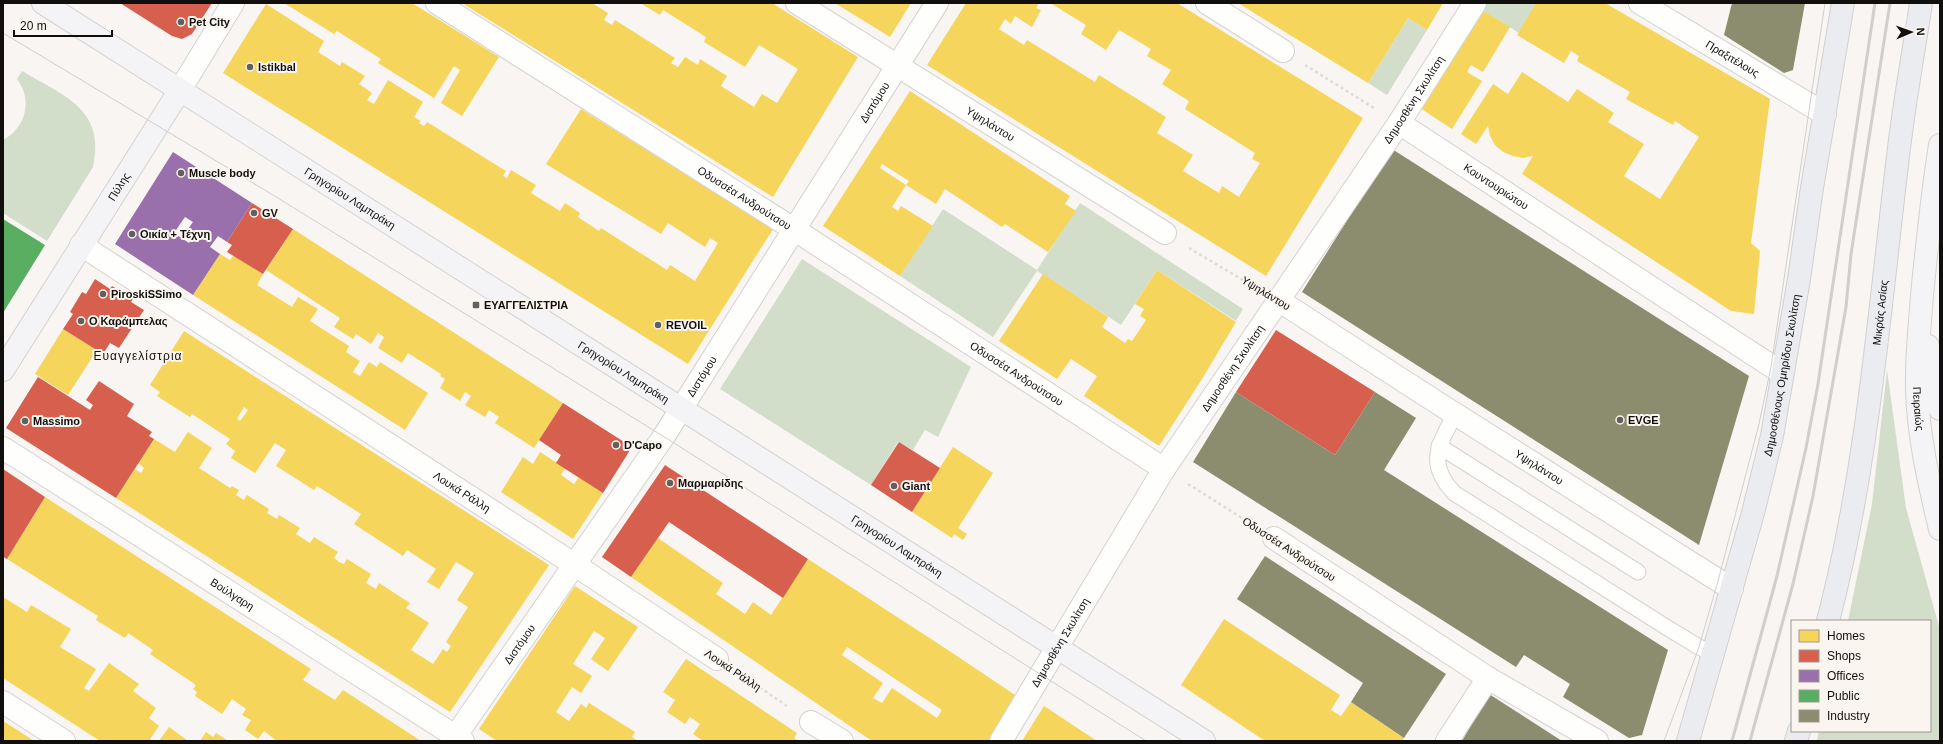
<svg xmlns="http://www.w3.org/2000/svg" width="1943" height="744" font-family="Helvetica,sans-serif">
<rect width="100%" height="100%" fill="#f8f5f3"/>
<g fill="#d3deca">
<path d="M1479,3H1536L1519,33L1477,7Z"/>
<path d="M1408,18L1427,30L1387,95L1368,83Z"/>
<path d="M22,71C64,96 106,109 93,167L47,241L3,213V140C26,128 33,100 17,79Z"/>
<path d="M1080,203L1243,309L1236,321L1157,270L1121,325L1037,271L993,337L900,276L943,209L1037,270Z"/>
<path d="M802,259L971,367L938,437L925,430L913,450L898,442L871,485L720,389Z"/>
<path d="M1887,370L1906,508L1940,630V741H1817L1819,731H1930V621H1848L1872,504Z"/>
</g>
<g fill="#f6d55c" fill-rule="evenodd">
<path d="M284,3H412L499,57L462,116L441,103L460,70L454,66L434,98L378,63L381,59L337,31L334,34Z"/>
<path d="M462,3H592L608,13L604,20L612,25L615,20L675,58L671,63L678,67L685,57L698,65L700,59L727,76L721,86L754,107L762,94L777,103L798,69L759,45L745,67L704,42L706,37L663,10L660,15L640,3H772L858,57L773,197Z"/>
<path d="M835,3H911L890,37Z"/>
<path d="M966,3H1039L1036,8L1041,10L1032,27L1015,16L1011,24L1005,19L999,29L1024,45L1027,40L1095,82L1099,75L1166,117L1157,133L1193,155L1183,171L1219,193L1222,186L1239,197L1260,163L1252,159L1255,153L1185,109L1189,101L1162,84L1171,70L1147,56L1151,49L1119,30L1106,50L1081,34L1086,25L1050,3H1177L1363,118L1266,276L927,65Z"/>
<path d="M1238,3H1443L1427,30L1408,18L1368,83Z"/>
<path d="M1536,3H1605L1770,99L1751,243L1760,251L1754,314L1731,311L1522,174L1533,156L1523,158L1513,156L1503,152L1495,145L1490,136L1488,126L1476,144L1461,134L1493,84L1508,94L1522,72L1568,102L1577,89L1614,113L1608,122L1644,144L1624,176L1660,199L1699,137L1675,121L1673,125L1626,99L1630,92L1577,61L1579,56L1571,51L1564,63L1517,35Z"/>
<path d="M266,4L324,41L318,52L340,66L342,62L365,76L359,84L372,93L367,100L374,104L388,80L423,102L414,117L421,121L419,123L424,126L427,122L506,171L503,176L507,178L511,170L536,185L531,193L560,211L565,203L580,213L578,217L599,231L601,228L667,270L670,265L695,281L718,243L710,238L705,247L668,223L661,234L546,164L581,109L773,229L688,364L223,73Z"/>
<path d="M1477,7L1510,27L1483,72L1471,65L1467,72L1482,81L1452,129L1417,106Z"/>
<path d="M910,91L1070,196L1065,204L1076,211L1048,252L1005,224L1002,227L945,189L936,204L906,185L909,181L882,164L880,168L906,185L892,207L898,211L901,206L933,226L900,276L823,226Z"/>
<path d="M293,229L563,403L534,448L495,423L499,417L489,410L485,417L465,405L471,396L465,392L460,401L440,388L445,379L440,376L441,374L408,353L402,363L378,348L384,337L378,333L371,344L356,334L353,339L334,327L340,318L266,270Z"/>
<path d="M220,254L230,260L234,255L263,274L257,285L292,307L298,297L318,309L310,321L349,346L346,352L360,361L353,372L360,376L369,362L377,367L380,362L428,393L405,430L193,295Z"/>
<path d="M1157,270L1236,322L1202,379L1159,446L1084,396L1097,376L1071,359L1057,379L999,341L1043,274L1108,317L1102,327L1125,343L1128,339L1132,341L1146,320L1140,316L1144,309L1135,304Z"/>
<path d="M63,329L97,350L68,395L35,374Z"/>
<path d="M184,331L549,565L450,712L116,498L135,469L141,473L144,468L138,463L154,439L175,452L188,432L212,448L199,468L230,488L232,486L239,490L236,495L244,500L247,495L269,509L267,513L277,519L279,515L300,528L296,534L310,543L314,537L338,552L334,558L339,562L344,564L347,559L371,574L366,583L376,589L379,583L410,603L406,608L429,623L411,650L433,664L443,649L447,652L451,646L446,642L468,607L457,600L474,573L456,562L439,589L427,582L436,569L407,550L403,556L354,524L361,514L317,486L314,490L276,466L286,450L275,443L255,473L231,458L235,451L226,444L230,439L192,414L190,417L157,396L160,392L150,385ZM244,407L248,410L240,421L237,419Z"/>
<path d="M953,447L993,473L958,528L967,534L963,540L954,534L952,538L912,512Z"/>
<path d="M540,452L565,468L561,475L574,484L579,477L603,493L573,539L501,492L523,457L533,464Z"/>
<path d="M45,497L311,669L303,680L335,700L343,690L421,741H277L264,731L258,739L245,730L251,720L242,715L246,709L232,699L222,714L195,696L197,692L193,689L196,685L150,654L153,650L128,633L125,638L96,620L98,616L7,559Z"/>
<path d="M658,538L723,583L716,594L745,614L753,602L771,615L808,559L951,652L1021,699L992,741H872L631,577ZM847,647L942,710L937,718L892,688L882,703L873,698L883,683L842,655Z"/>
<path d="M575,586L638,627L608,671L591,659L605,638L594,631L573,664L592,676L581,693L572,687L556,712L569,721L581,704L586,708L589,703L635,732L632,737L638,741H497L479,729Z"/>
<path d="M3,597L27,612L31,605L71,629L60,647L96,669L84,688L89,691L109,663L139,684L133,691L156,708L149,718L159,726L150,739L153,741H100L3,678Z"/>
<path d="M1224,619L1340,695L1331,710L1341,716L1351,702L1404,738L1402,741H1265L1181,685Z"/>
<path d="M686,659L797,733L794,738L799,741H703L693,734L700,724L690,717L685,724L667,712L675,700L663,692Z"/>
<path d="M1044,706L1097,741H1022Z"/>
<path d="M3,721L19,731L34,741H3Z"/>
<path d="M169,727L188,741H159Z"/>
<path d="M206,732L213,737L216,733L228,741H200Z"/>
</g>
<g fill="#d6604d">
<path d="M120,3H212L192,34L182,39L172,36Z"/>
<path d="M252,203L293,229L263,274L227,252L232,245L227,242Z"/>
<path d="M95,279L110,289L112,286L133,299L131,302L144,310L119,348L110,343L103,354L63,329L73,314L70,312L82,292L86,294Z"/>
<path d="M1276,330L1375,392L1335,455L1236,392Z"/>
<path d="M38,377L90,410L93,405L86,400L99,381L134,404L127,416L152,432L149,436L154,439L116,498L6,428Z"/>
<path d="M563,403L632,447L603,493L556,463L561,455L539,440Z"/>
<path d="M899,442L940,468L912,512L871,485Z"/>
<path d="M665,465L808,559L783,598L669,522L631,577L602,557Z"/>
<path d="M3,469L45,497L7,559L3,557Z"/>
</g>
<path fill="#9970ab" fill-rule="evenodd" d="M173,152L252,203L227,242L218,236L210,247L220,254L193,295L115,244ZM185,217L193,222L186,232L193,237L189,243L174,233Z"/>
<path fill="#5aae61" d="M3,219L45,245L3,313Z"/>
<g fill="#8c8c6e">
<path d="M1732,3H1805L1793,70L1784,73L1724,35Z"/>
<path d="M1392,149L1749,376L1699,545L1302,292Z"/>
<path d="M1236,392L1335,455L1375,392L1416,418L1384,470L1668,650L1642,735L1629,738L1563,697L1570,684L1524,655L1516,667L1193,462Z"/>
<path d="M1265,556L1446,674L1404,738L1351,702L1363,683L1237,599Z"/>
<path d="M1489,694L1562,741H1462Z"/>
</g>
<g fill="none" stroke-linecap="round" stroke-linejoin="round">
<defs>
<g id="lane">
<path d="M1455,414C1439,445 1426,463 1454,493L1666,627L1699,647L1714,654"/>
<path d="M1439,446L1638,572"/>
</g>
<g id="street">
<path id="s1" d="M437,3L795,230L1164,469"/>
<path id="s2" d="M797,3L1165,233"/>
<path d="M1207,3L1283,51"/>
<path id="s3" d="M1640,3L1825,114"/>
<path d="M180,90L233,3"/>
<path id="s4" d="M1399,123L1782,373"/>
<path id="s5" d="M81,245L575,565L717,659"/>
<path id="s6" d="M1278,300L1444,407L1732,589"/>
<path id="s7" d="M3,448L463,741"/>
<path d="M1274,538L1488,678L1597,741"/>
<path d="M3,702L64,741"/>
<path d="M811,722L842,741"/>
<path id="s8" d="M452,741L664,436L937,3"/>
<path id="s9" d="M1001,741L1164,469L1399,123L1475,3"/>
<path d="M1447,741L1488,678"/>
</g>
<g id="secondary">
<path id="s10" d="M43,3L1204,741"/>
<path id="s11" d="M1940,145C1932,195 1927,245 1922,295C1920,326 1916,358 1917,389C1918,436 1929,483 1940,529"/>
<path d="M1928,346L1940,409"/>
<path id="s12" d="M3,370L180,90"/>
</g>
<g id="primary">
<path id="s13" d="M1828,621C1869,464 1880,300 1900,140C1906,94 1914,48 1921,3"/>
<path id="s14" d="M1688,741L1753,513L1772,436L1799,279L1812,188L1843,3"/>
<path d="M1796,741L1799,731"/>
</g>
</defs>
<use href="#lane" stroke="#d4d2d0" stroke-width="17"/>
<use href="#street" stroke="#d4d2d0" stroke-width="24"/>
<use href="#secondary" stroke="#d4d2d0" stroke-width="24"/>
<use href="#primary" stroke="#d2d0cf" stroke-width="24"/>
<g stroke="#dddcdb" stroke-width="2.5" stroke-dasharray="3 3" stroke-linecap="butt">
<path d="M1305,65L1374,108"/>
<path d="M1189,248L1253,286"/>
<path d="M1188,484L1250,523"/>
<path d="M740,674L787,706"/>
</g>
<use href="#lane" stroke="#fefefd" stroke-width="15"/>
<use href="#street" stroke="#fefefd" stroke-width="22"/>
<use href="#secondary" stroke="#f4f4f6" stroke-width="22"/>
<use href="#primary" stroke="#eaecf0" stroke-width="22"/>
<g stroke="#d0cfce" stroke-width="1">
<path d="M3,33L273,195L666,438L1146,741"/>
<path d="M1664,741L1699,647L1718,581L1759,424L1771,367L1825,3"/>
</g>
<g stroke="#d0cfce" stroke-width="3">
<path d="M1732,741L1777,576L1806,448L1818,384L1875,3"/>
<path d="M1750,741L1793,584L1813,496L1846,307L1851,254L1890,3"/>
</g>
</g>
<g fill="#62605e" stroke="#fbf5f0" stroke-width="1.5">
<circle cx="181" cy="22" r="4"/>
<circle cx="250" cy="67" r="4"/>
<circle cx="181" cy="173" r="4"/>
<circle cx="254" cy="213" r="4"/>
<circle cx="132" cy="234" r="4"/>
<circle cx="103" cy="294" r="4"/>
<rect x="472" y="301" width="8" height="8" rx="2"/>
<circle cx="81" cy="321" r="4"/>
<circle cx="658" cy="325" r="4"/>
<circle cx="1620" cy="420" r="4"/>
<circle cx="25" cy="421" r="4"/>
<circle cx="616" cy="445" r="4"/>
<circle cx="670" cy="483" r="4"/>
<circle cx="894" cy="486" r="4"/>
</g>
<g text-anchor="middle" stroke-width="4" stroke-linejoin="round" paint-order="stroke">
<g font-size="11" font-weight="bold" fill="#110f0d" stroke="#fbf5f0" text-anchor="start">
<text x="189" y="26">Pet City</text>
<text x="258" y="71">Istikbal</text>
<text x="189" y="177">Muscle body</text>
<text x="262" y="217">GV</text>
<text x="140" y="238">Οικία + Τέχνη</text>
<text x="111" y="298">PiroskiSSimo</text>
<text x="484" y="309">ΕΥΑΓΓΕΛΙΣΤΡΙΑ</text>
<text x="89" y="325">Ο Καράμπελας</text>
<text x="666" y="329">REVOIL</text>
<text x="1628" y="424">EVGE</text>
<text x="33" y="425">Massimo</text>
<text x="624" y="449">D'Capo</text>
<text x="678" y="487">Μαρμαρίδης</text>
<text x="902" y="490">Giant</text>
</g>
<g font-size="11" fill="#110f0d" stroke="#fbf5f0">
<text dy="4" stroke="none"><textPath href="#s3" startOffset="108">Πραξιτέλους</textPath></text>
<text dy="4" stroke="none"><textPath href="#s9" startOffset="763">Δημοσθένη Σκυλίτση</textPath></text>
<text dy="4" stroke="none"><textPath href="#s8" startOffset="766">Διστόμου</textPath></text>
<text dy="4" stroke="none"><textPath href="#s2" startOffset="228">Υψηλάντου</textPath></text>
<text dy="4" stroke="none"><textPath href="#s12" startOffset="217">Πύλης</textPath></text>
<text dy="4" stroke="none"><textPath href="#s4" startOffset="116">Κουντουριώτου</textPath></text>
<text dy="4" stroke="none"><textPath href="#s10" startOffset="364">Γρηγορίου Λαμπράκη</textPath></text>
<text dy="4" stroke="none"><textPath href="#s1" startOffset="364">Οδυσσέα Ανδρούτσου</textPath></text>
<text transform="translate(1266 293) rotate(31)" y="4">Υψηλάντου</text>
<text dy="4" stroke="none"><textPath href="#s13" startOffset="313">Μικράς Ασίας</textPath></text>
<text dy="4" stroke="none"><textPath href="#s9" startOffset="439">Δημοσθένη Σκυλίτση</textPath></text>
<text dy="4" stroke="none"><textPath href="#s10" startOffset="688">Γρηγορίου Λαμπράκη</textPath></text>
<text dy="4" stroke="none"><textPath href="#s1" startOffset="688">Οδυσσέα Ανδρούτσου</textPath></text>
<text dy="4" stroke="none"><textPath href="#s14" startOffset="378">Δημοσθένους Ομηρίδου Σκυλίτση</textPath></text>
<text dy="4" stroke="none"><textPath href="#s8" startOffset="442">Διστόμου</textPath></text>
<text dy="4" stroke="none"><textPath href="#s11" startOffset="265">Πειραιώς</textPath></text>
<text dy="4" stroke="none"><textPath href="#s6" startOffset="310">Υψηλάντου</textPath></text>
<text dy="4" stroke="none"><textPath href="#s5" startOffset="454">Λουκά Ράλλη</textPath></text>
<text dy="4" stroke="none"><textPath href="#s10" startOffset="1012">Γρηγορίου Λαμπράκη</textPath></text>
<text transform="translate(1289 549) rotate(33)" y="4">Οδυσσέα Ανδρούτσου</text>
<text dy="4" stroke="none"><textPath href="#s7" startOffset="272">Βούλγαρη</textPath></text>
<text dy="4" stroke="none"><textPath href="#s9" startOffset="115">Δημοσθένη Σκυλίτση</textPath></text>
<text dy="4" stroke="none"><textPath href="#s8" startOffset="118">Διστόμου</textPath></text>
<text transform="translate(733 670) rotate(34)" y="4">Λουκά Ράλλη</text>
</g>
<g font-size="12" letter-spacing="1" fill="#110f0d" stroke="#fbf5f0">
<text x="138" y="360">Ευαγγελίστρια</text>
</g>
</g>
<rect width="1943" height="744" fill="none" stroke="#110f0d" stroke-width="8"/>
<rect x="1791" y="620" width="140" height="112" fill="#fbf5f0" stroke="#9d9995"/>
<rect x="1799" y="630" width="20" height="12" fill="#f6d55c" stroke="#9d9995"/>
<text x="1827" y="640" font-size="12" fill="#110f0d">Homes</text>
<rect x="1799" y="650" width="20" height="12" fill="#d6604d" stroke="#9d9995"/>
<text x="1827" y="660" font-size="12" fill="#110f0d">Shops</text>
<rect x="1799" y="670" width="20" height="12" fill="#9970ab" stroke="#9d9995"/>
<text x="1827" y="680" font-size="12" fill="#110f0d">Offices</text>
<rect x="1799" y="690" width="20" height="12" fill="#5aae61" stroke="#9d9995"/>
<text x="1827" y="700" font-size="12" fill="#110f0d">Public</text>
<rect x="1799" y="710" width="20" height="12" fill="#8c8c6e" stroke="#9d9995"/>
<text x="1827" y="720" font-size="12" fill="#110f0d">Industry</text>
<g transform="translate(1911 32) rotate(88)" stroke="#fbf5f0" stroke-width="3" paint-order="stroke">
<path d="M0-3L7 15L0 10L-7 15Z" fill="#110f0d"/>
<text y="-6" font-size="11" font-weight="bold" text-anchor="middle" fill="#110f0d">N</text>
</g>
<path d="M14 30v6h98v-6" fill="none" stroke="#110f0d" stroke-width="2"/>
<text x="20" y="30" font-size="12" fill="#110f0d" stroke="#fbf5f0" stroke-width="3" paint-order="stroke">20 m</text>
</svg>
